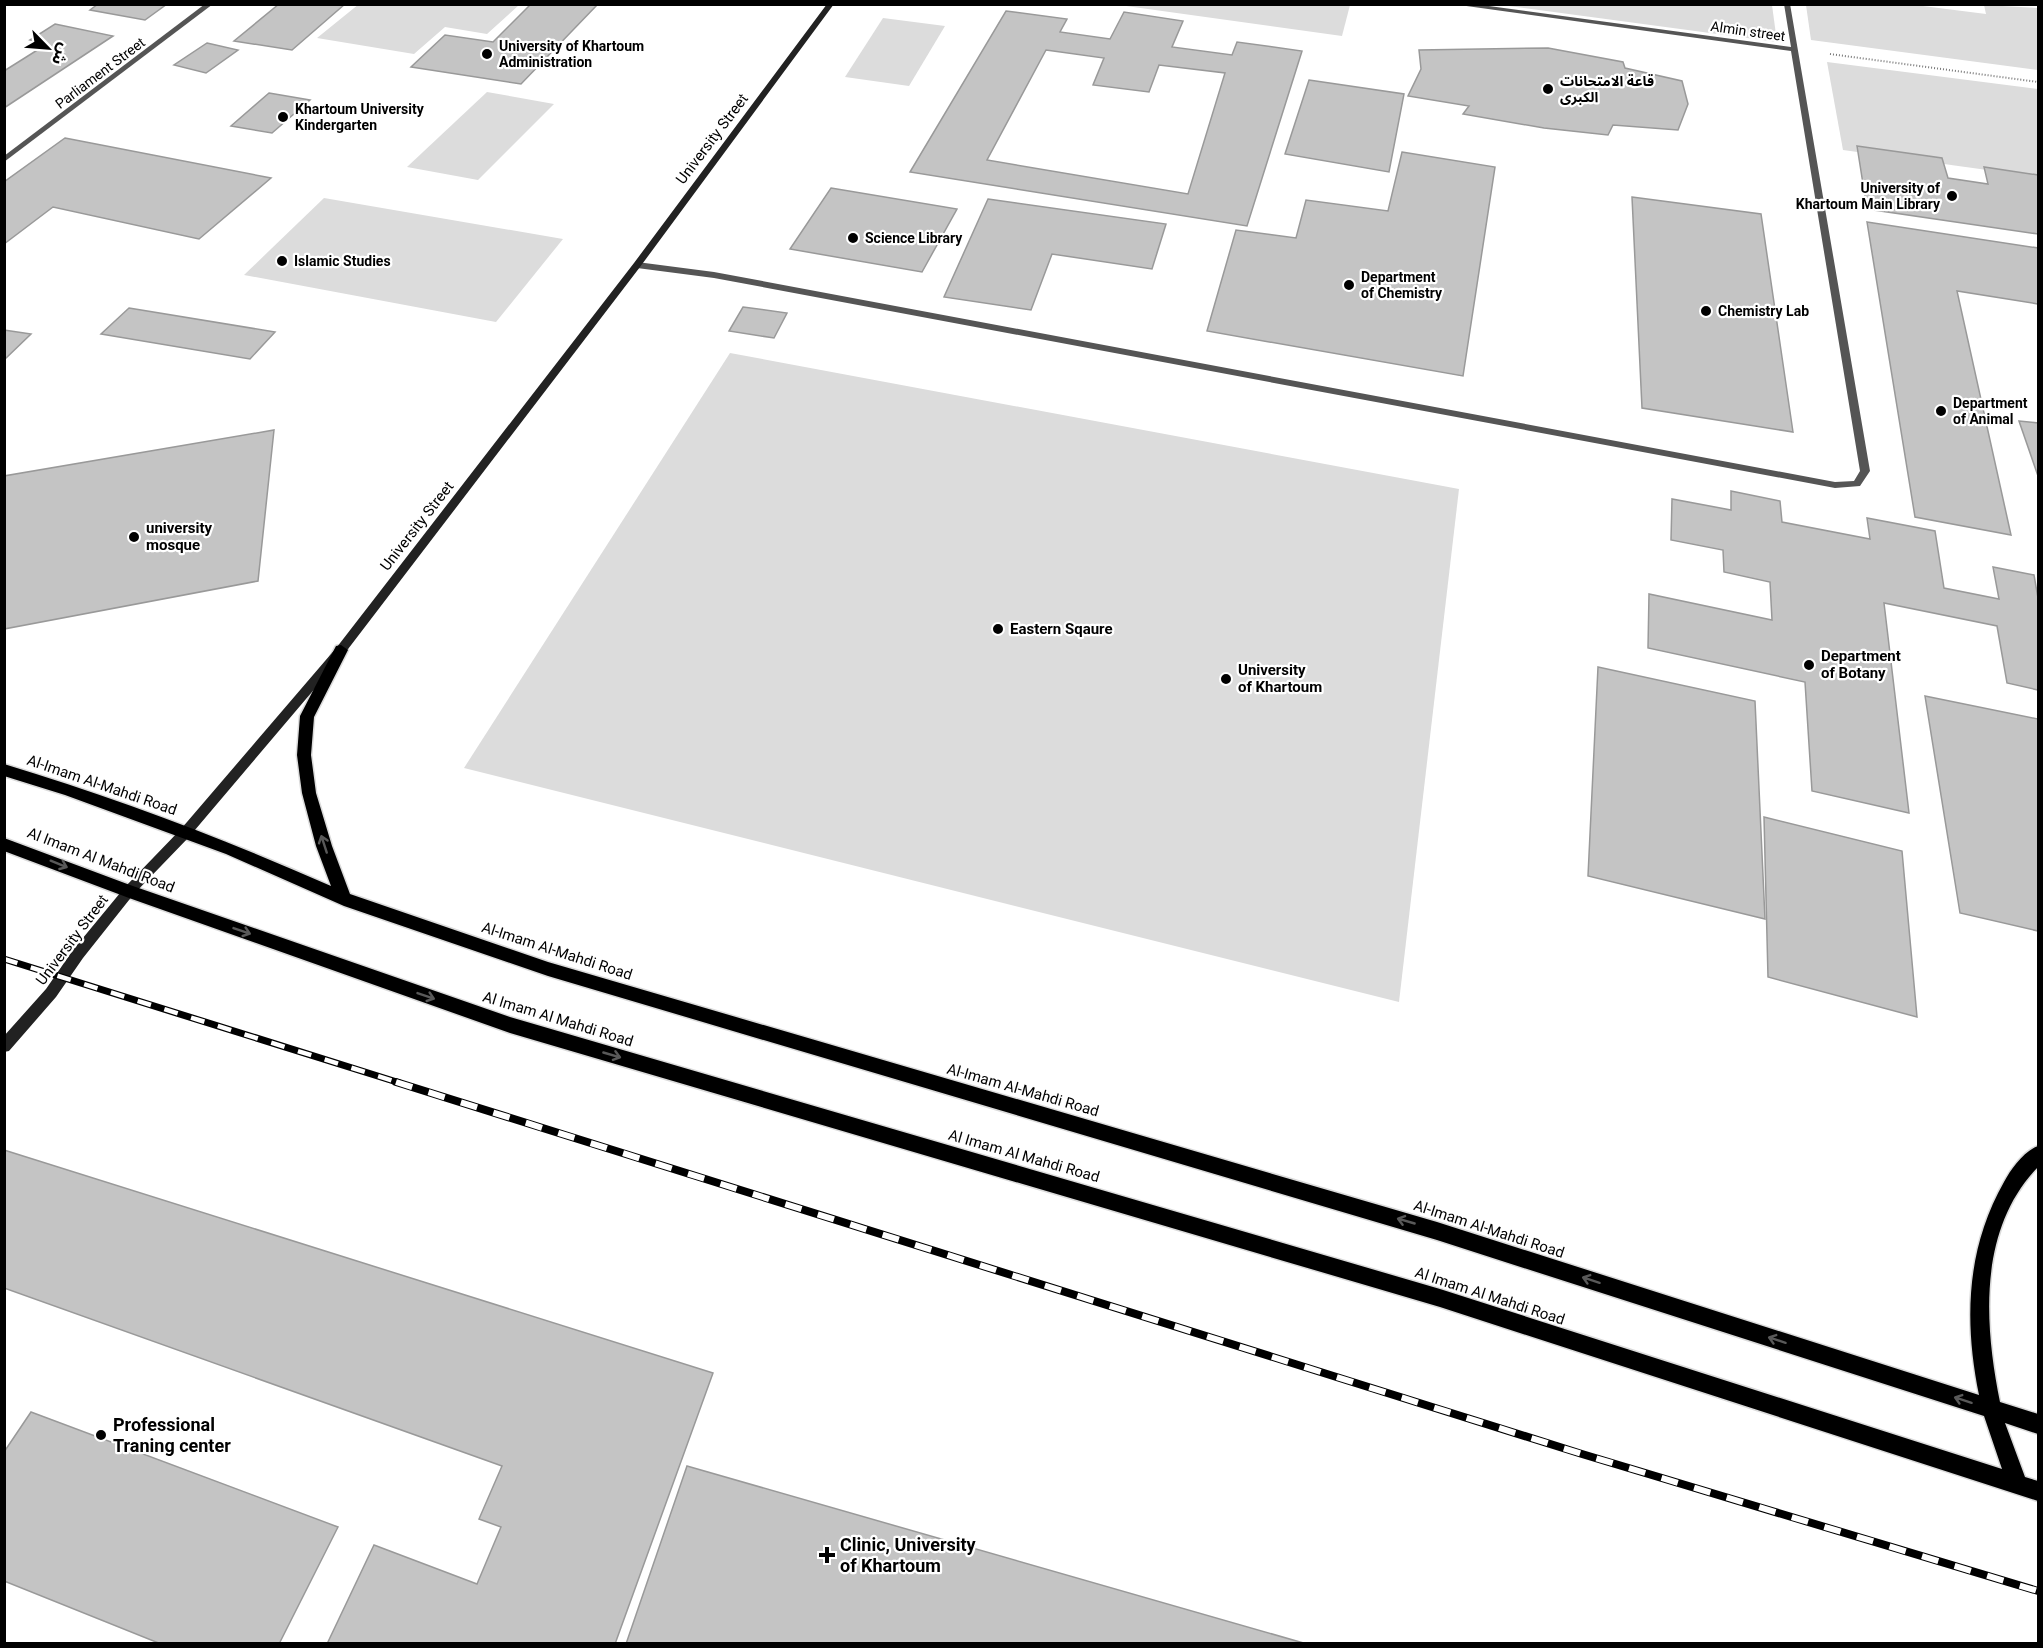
<svg xmlns="http://www.w3.org/2000/svg" width="2043" height="1648" font-family="Roboto,'Noto Sans Arabic',sans-serif">
<rect width="100%" height="100%" fill="#fff"/>
<g fill="#dcdcdc">
<path d="M359,4H519V5L487,34L445,27L414,54L317,38Z"/>
<path d="M1119,5V4L1350,5L1342,36Z"/>
<path d="M1501,5H1772L1777,42Z"/>
<path d="M1806,5H1915L1986,14L1984,5L2038,8V70L1811,40Z"/>
<path d="M883,18L945,26L909,86L845,77Z"/>
<path d="M1827,62L2038,89V177L1843,150Z"/>
<path d="M487,92L554,104L478,180L407,167Z"/>
<path d="M324,198L563,239L496,322L244,275Z"/>
<path d="M730,353L1459,489L1399,1002L464,768Z"/>
</g>
<g fill="#c4c4c4" stroke="#999" stroke-width="1.5" fill-rule="evenodd">
<path d="M98,4H167L145,20L90,10Z"/>
<path d="M279,4H345L292,50L234,41Z"/>
<path d="M531,4H598L521,84L411,67L445,35L493,42Z"/>
<path d="M1006,11L1067,19L1060,32L1110,39L1124,12L1183,21L1172,47L1232,55L1237,42L1302,51L1247,226L910,172ZM1046,50L1104,58L1093,85L1149,92L1159,65L1225,73L1188,194L987,160Z"/>
<path d="M55,24L113,36L4,108V71L47,44L30,40Z"/>
<path d="M207,43L238,50L206,73L174,65Z"/>
<path d="M1548,48L1623,62L1625,68L1682,81L1688,104L1678,130L1613,125L1608,135L1544,128L1463,114L1469,106L1408,96L1421,69L1419,50Z"/>
<path d="M1309,80L1404,94L1389,172L1285,154Z"/>
<path d="M269,93L310,100L272,133L231,126Z"/>
<path d="M65,138L271,178L199,239L53,207L4,244V182Z"/>
<path d="M1857,146L1942,158L1948,178L1988,184L1984,167L2038,175V234L1867,209Z"/>
<path d="M1402,152L1495,167L1463,376L1207,331L1236,230L1296,238L1306,200L1388,211Z"/>
<path d="M831,188L957,209L922,272L790,249Z"/>
<path d="M1632,197L1761,214L1793,432L1642,408Z"/>
<path d="M988,199L1166,224L1152,269L1052,254L1031,310L944,297Z"/>
<path d="M1867,222L2038,248V304L1957,291L2011,535L1915,517Z"/>
<path d="M743,307L787,313L774,338L729,331Z"/>
<path d="M129,308L275,332L250,359L101,334Z"/>
<path d="M4,330L31,334L4,360Z"/>
<path d="M2019,421L2038,423V476Z"/>
<path d="M274,430L258,581L4,629V476Z"/>
<path d="M1731,491L1780,501L1782,522L1870,539L1867,518L1935,531L1944,588L1999,599L1993,567L2034,575L2038,598V690L2007,683L1997,626L1884,603L1909,813L1812,791L1805,682L1648,648L1649,594L1772,620L1770,582L1724,572L1723,550L1671,540L1672,499L1731,510Z"/>
<path d="M1598,667L1755,701L1765,919L1588,876Z"/>
<path d="M1925,696L2038,719V931L1960,913Z"/>
<path d="M1764,817L1902,851L1917,1017L1768,977Z"/>
<path d="M4,1150L713,1373L615,1644H327L374,1545L477,1584L501,1527L479,1519L502,1466L4,1288Z"/>
<path d="M31,1412L338,1527L279,1644H161L4,1581V1452Z"/>
<path d="M687,1466L1307,1644H626Z"/>
</g>
<g fill="none" stroke-linecap="round" stroke-linejoin="round">
<defs>
<path id="primary" d="M341,645L348,650L314,717L311,755L316,793L332,846L350,894L548,962L1437,1222L1979,1395C1964,1321 1966,1249 2004,1182C2011,1169 2024,1151 2038,1146V1167C1978,1229 1984,1323 2000,1402L2038,1414V1434L2005,1423L2025,1477L2038,1481V1501L1440,1307L510,1033L129,898L4,851V838L130,885L510,1017L1440,1289L2002,1469L1984,1416L1437,1240L548,976L344,906L226,854L65,795L4,776V764C116,798 225,839 331,886L316,846L302,793L297,755L300,716L336,646Z"/>
</defs>
<use href="#primary" stroke="#dbdbdb" stroke-width="3"/>
<path stroke="#777" stroke-width="2" stroke-dasharray="1 2" stroke-linecap="butt" d="M1830,54L2038,82"/>
<path fill="#555" fill-rule="evenodd" d="M1452,4H1474L1791,47L1784,4H1790L1870,471L1860,486L1835,488L714,278L637,268L633,265L637,262L714,272L1835,482L1854,481L1860,471L1791,51Z"/>
<path fill="#555" fill-rule="evenodd" d="M205,4H213L4,162V156Z"/>
<path fill="#222" fill-rule="evenodd" d="M827,4H834L640,267L345,653L189,837L133,895L83,958L56,997L9,1051L4,1052V1036L46,989L73,950L125,887L181,829L337,647L634,263Z"/>
<use href="#primary" fill="#000" fill-rule="evenodd"/>
<defs>
<path id="rail-far1" d="M4,959L400,1083"/>
<path id="rail" d="M396,1082L1582,1454L2038,1591"/>
</defs>
<use href="#rail-far1" stroke="#000" stroke-width="7"/>
<use href="#rail" stroke="#000" stroke-width="8"/>
<use href="#rail-far1" stroke="#fff" stroke-width="4.5" stroke-dasharray="14" stroke-linecap="butt"/>
<use href="#rail" stroke="#fff" stroke-width="6" stroke-dasharray="17" stroke-linecap="butt"/>
</g>
<defs><path id="oneway-shaft" d="M-6 0H5M1.5-3L5.5 0L1.5 3" fill="none" stroke-width="1.6" stroke-linecap="round" stroke-linejoin="round" transform="scale(1.5)"/></defs>
<g stroke="#595959">
<use href="#oneway-shaft" transform="translate(324 844) rotate(-108)"/>
<use href="#oneway-shaft" transform="translate(59 864) rotate(22)"/>
<use href="#oneway-shaft" transform="translate(242 931) rotate(19)"/>
<use href="#oneway-shaft" transform="translate(426 996) rotate(19)"/>
<use href="#oneway-shaft" transform="translate(612 1055) rotate(16)"/>
<use href="#oneway-shaft" transform="translate(1406 1221) rotate(-164)"/>
<use href="#oneway-shaft" transform="translate(1591 1280) rotate(-162)"/>
<use href="#oneway-shaft" transform="translate(1777 1340) rotate(-162)"/>
<use href="#oneway-shaft" transform="translate(1963 1400) rotate(-162)"/>
</g>
<g fill="#000" stroke="#fff" stroke-width="2">
<circle cx="487" cy="54" r="6"/>
<circle cx="1548" cy="89" r="6"/>
<circle cx="283" cy="117" r="6"/>
<circle cx="1952" cy="196" r="6"/>
<circle cx="853" cy="238" r="6"/>
<circle cx="282" cy="261" r="6"/>
<circle cx="1349" cy="285" r="6"/>
<circle cx="1706" cy="311" r="6"/>
<circle cx="1941" cy="411" r="6"/>
<circle cx="134" cy="537" r="6"/>
<circle cx="998" cy="629" r="6"/>
<circle cx="1809" cy="665" r="6"/>
<circle cx="1226" cy="679" r="6"/>
<circle cx="101" cy="1435" r="6"/>
<path d="M824 1546h6v6h6v6h-6v6h-6v-6h-6v-6h6z"/>
</g>
<g text-anchor="middle" stroke-width="4.5" stroke-linejoin="round" paint-order="stroke">
<g font-size="14" fill="#000" stroke="#fff">
<text transform="translate(1748 31) rotate(8)" y="5">Almin street</text>
<text transform="translate(100 73) rotate(-37)" y="5">Parliament Street</text>
</g>
<g font-size="14" font-weight="bold" fill="#000" stroke="#fff" text-anchor="start">
<text x="499" y="51">University of Khartoum<tspan x="499" dy="16">Administration</tspan></text>
<text x="1560" y="86">قاعة الامتحانات<tspan x="1560" dy="16">الكبرى</tspan></text>
<text x="295" y="114">Khartoum University<tspan x="295" dy="16">Kindergarten</tspan></text>
<text x="1940" y="193" text-anchor="end">University of<tspan x="1940" dy="16">Khartoum Main Library</tspan></text>
<text x="865" y="243">Science Library</text>
<text x="294" y="266">Islamic Studies</text>
<text x="1361" y="282">Department<tspan x="1361" dy="16">of Chemistry</tspan></text>
<text x="1718" y="316">Chemistry Lab</text>
<text x="1953" y="408">Department<tspan x="1953" dy="16">of Animal</tspan></text>
</g>
<g font-size="15" fill="#000" stroke="#fff">
<text transform="translate(712 139) rotate(-53)" y="5">University Street</text>
<text transform="translate(417 526) rotate(-52)" y="5">University Street</text>
<text transform="translate(102 785) rotate(19)" y="5">Al-Imam Al-Mahdi Road</text>
<text transform="translate(101 860) rotate(21)" y="5">Al Imam Al Mahdi Road</text>
<text transform="translate(72 940) rotate(-53)" y="5">University Street</text>
<text transform="translate(557 951) rotate(18)" y="5">Al-Imam Al-Mahdi Road</text>
<text transform="translate(558 1019) rotate(17)" y="5">Al Imam Al Mahdi Road</text>
<text transform="translate(1023 1090) rotate(16)" y="5">Al-Imam Al-Mahdi Road</text>
<text transform="translate(1024 1156) rotate(16)" y="5">Al Imam Al Mahdi Road</text>
<text transform="translate(1489 1229) rotate(18)" y="5">Al-Imam Al-Mahdi Road</text>
<text transform="translate(1490 1296) rotate(18)" y="5">Al Imam Al Mahdi Road</text>
</g>
<g font-size="15" font-weight="bold" fill="#000" stroke="#fff" text-anchor="start">
<text x="146" y="533">university<tspan x="146" dy="17">mosque</tspan></text>
<text x="1010" y="634">Eastern Sqaure</text>
<text x="1821" y="661">Department<tspan x="1821" dy="17">of Botany</tspan></text>
<text x="1238" y="675">University<tspan x="1238" dy="17">of Khartoum</tspan></text>
</g>
<g font-size="18" font-weight="bold" fill="#000" stroke="#fff" text-anchor="start">
<text x="113" y="1431">Professional<tspan x="113" dy="21">Traning center</tspan></text>
<text x="840" y="1551">Clinic, University<tspan x="840" dy="21">of Khartoum</tspan></text>
</g>
</g>
<rect width="2043" height="1648" fill="none" stroke="#000000" stroke-width="12"/>
<g transform="translate(48 48) rotate(115)" stroke="#ffffff" stroke-width="4.5" paint-order="stroke">
<path d="M0-4.5L10 22L0 15L-10 22Z" fill="#000000"/>
<text y="-9" font-size="16" font-weight="bold" text-anchor="middle" fill="#000000">ش</text>
</g>
</svg>
